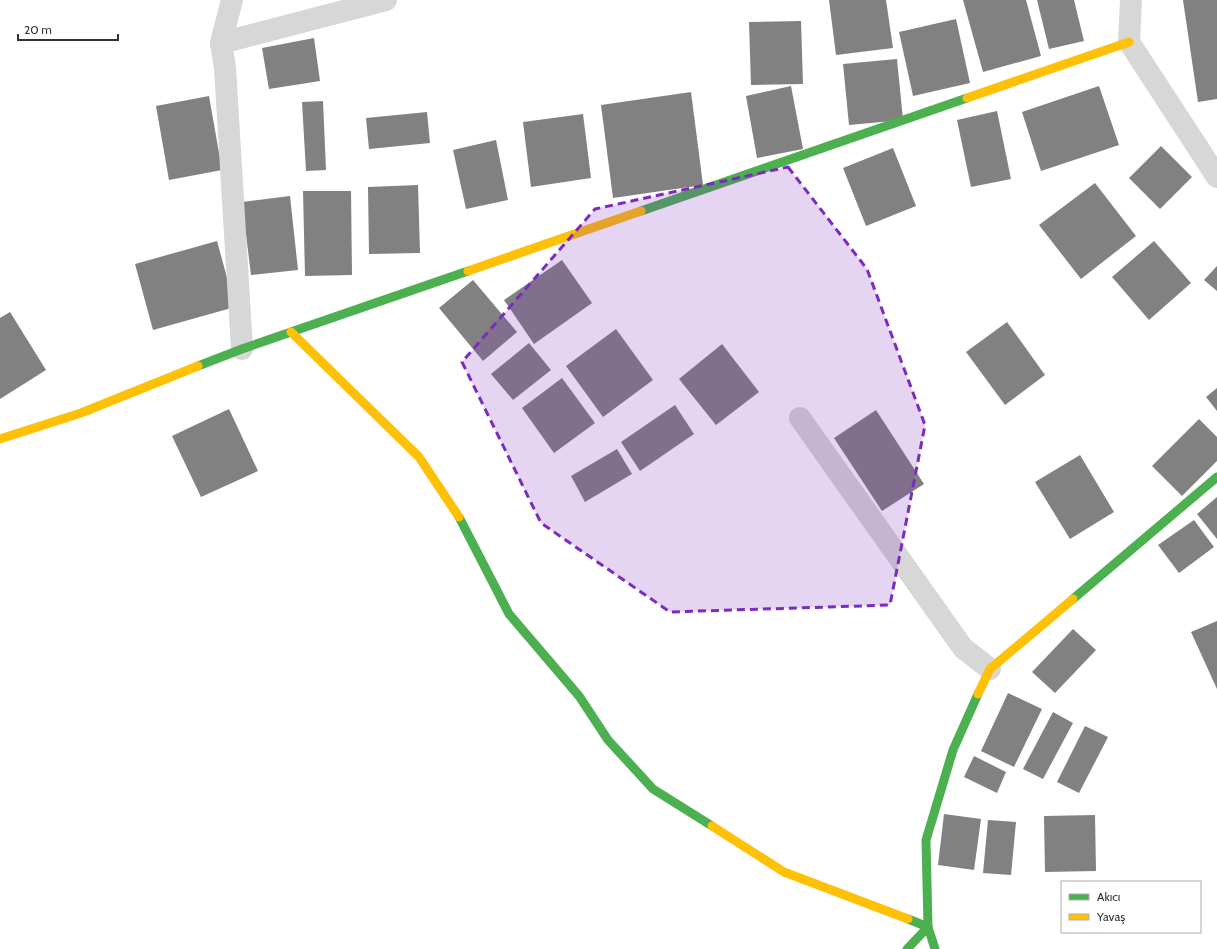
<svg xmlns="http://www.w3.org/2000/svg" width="1217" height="949" font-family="Cabin,sans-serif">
<rect width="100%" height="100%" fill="#fff"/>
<g fill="#818181">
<path d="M829,0H886L893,48L836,55Z"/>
<path d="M963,0H1026L1041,56L983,72Z"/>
<path d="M1037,0H1074L1084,41L1049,49Z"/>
<path d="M1183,0H1217V99L1198,102Z"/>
<path d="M956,19L970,83L913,96L899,32Z"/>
<path d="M801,21L803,84L751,85L749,22Z"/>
<path d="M314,38L320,81L269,89L262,48Z"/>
<path d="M897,59L903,120L849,125L843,64Z"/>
<path d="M791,86L803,149L757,158L746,96Z"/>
<path d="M1099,86L1119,145L1041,171L1022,112Z"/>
<path d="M691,92L703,185L613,198L601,105Z"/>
<path d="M209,96L222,170L169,180L156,106Z"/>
<path d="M323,101L326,170L306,171L302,102Z"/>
<path d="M997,111L1011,179L971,187L957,120Z"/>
<path d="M427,112L430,143L369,149L366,118Z"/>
<path d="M583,114L591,178L531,187L523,122Z"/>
<path d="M496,140L508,200L466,209L453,150Z"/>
<path d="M1161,146L1192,177L1160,209L1129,178Z"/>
<path d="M893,148L916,206L866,226L843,168Z"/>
<path d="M1095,183L1136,236L1081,279L1039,225Z"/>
<path d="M418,185L420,253L369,254L368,187Z"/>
<path d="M303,191H351L352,275L305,276Z"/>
<path d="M290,196L298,270L251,275L242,202Z"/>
<path d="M217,241L235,307L153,330L135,264Z"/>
<path d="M1154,241L1191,283L1149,320L1112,277Z"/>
<path d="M562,260L592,303L534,344L504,300Z"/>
<path d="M1217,266V291L1204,280Z"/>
<path d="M473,280L517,332L483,361L439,308Z"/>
<path d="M10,312L46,370L0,399V318Z"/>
<path d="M1007,322L1045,375L1005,405L966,352Z"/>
<path d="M616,329L653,380L603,417L566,366Z"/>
<path d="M529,343L551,370L513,400L491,374Z"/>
<path d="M722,344L759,392L716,425L679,379Z"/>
<path d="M562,378L595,423L554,453L522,408Z"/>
<path d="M1217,388V411L1206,397Z"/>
<path d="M675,405L694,434L640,471L621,442Z"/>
<path d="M229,409L258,471L201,497L172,436Z"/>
<path d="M876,410L924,484L882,511L834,438Z"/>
<path d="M1199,419L1217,437V461L1182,496L1152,466Z"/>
<path d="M617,449L632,474L585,502L571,476Z"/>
<path d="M1080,455L1114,512L1070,539L1035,482Z"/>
<path d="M1217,497V539L1197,514Z"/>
<path d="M1194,520L1214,547L1179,573L1158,545Z"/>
<path d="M1217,621V689L1191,632Z"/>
<path d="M1073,629L1096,650L1055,693L1032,672Z"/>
<path d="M1008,693L1042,709L1014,767L981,751Z"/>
<path d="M1053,712L1073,723L1043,779L1023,769Z"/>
<path d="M1085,726L1108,737L1079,793L1057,782Z"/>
<path d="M974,756L1006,772L997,793L964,777Z"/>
<path d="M944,814L981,819L974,870L938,865Z"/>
<path d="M1095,815L1096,871L1045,872L1044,816Z"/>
<path d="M988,820L1016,822L1011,875L983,873Z"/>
</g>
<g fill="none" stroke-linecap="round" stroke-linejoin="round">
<g stroke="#d7d7d7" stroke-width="22">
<path d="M232,0L221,43L225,68L242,349"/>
<path d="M1131,0L1129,42L1217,177"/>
<path d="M221,43L386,0"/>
<path d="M800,418L963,648L990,669"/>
</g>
<g stroke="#4caf50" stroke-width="9">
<path d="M641,211L967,98"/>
<path d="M198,366L242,349L468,271"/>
<path d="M459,517L509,614L579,696L608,740L653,789L712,826"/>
<path d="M1073,599L1217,477"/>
<path d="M907,949L928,927L908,919"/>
<path d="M935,949L928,927L926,840L953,750L978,694"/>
</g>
<g stroke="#ffc107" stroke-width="9">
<path d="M967,98L1129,42"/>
<path d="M468,271L641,211"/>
<path d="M291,332L419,457L459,517"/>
<path d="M0,439L81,413L198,366"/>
<path d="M978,694L990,669L1073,599"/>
<path d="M712,826L784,872L908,919"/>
</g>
</g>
<path fill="#7b2cbf" fill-opacity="0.2" stroke="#7b2cbf" stroke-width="3" stroke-dasharray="8 5" stroke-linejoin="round" d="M788,167L867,269L925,425L890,605L670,612L541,523L462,362L595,209Z"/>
<rect x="1061" y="881" width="140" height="52" fill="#ffffff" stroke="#adadad"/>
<rect x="1069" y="894" width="20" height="6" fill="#4caf50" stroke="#adadad"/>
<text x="1097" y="901" font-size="12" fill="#333333">Akıcı</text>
<rect x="1069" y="914" width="20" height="6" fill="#ffc107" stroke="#adadad"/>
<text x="1097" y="921" font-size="12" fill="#333333">Yavaş</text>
<path d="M18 34v6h100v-6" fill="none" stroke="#333333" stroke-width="2"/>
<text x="24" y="34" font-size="12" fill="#333333" stroke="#ffffff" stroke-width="3" paint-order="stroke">20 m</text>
</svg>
